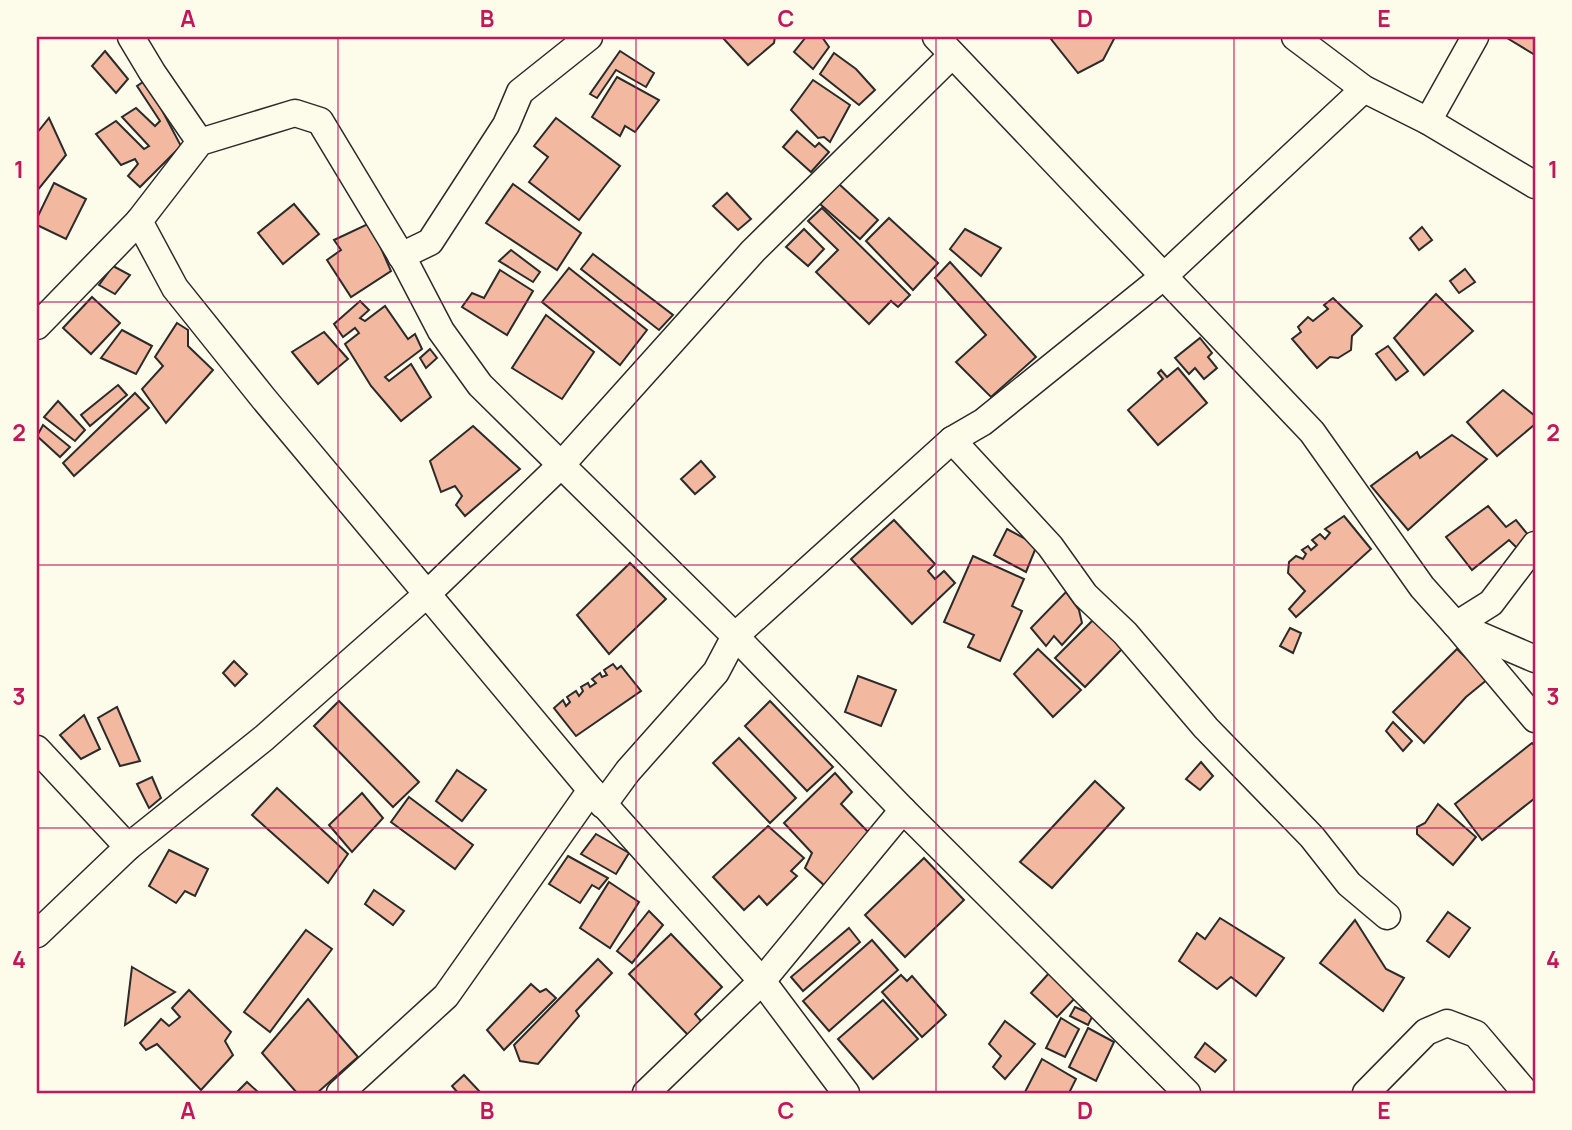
<svg xmlns="http://www.w3.org/2000/svg" width="1572" height="1130" font-family="Manrope,sans-serif">
<rect width="100%" height="100%" fill="#fdfbea"/>
<g fill="#f2b8a0" stroke="#2b2b2b" stroke-width="2">
<path d="M722,37H775L774,43L748,65Z"/>
<path d="M806,37H822L829,47L813,69L794,52Z"/>
<path d="M1055,37H1112L1114,39L1103,60L1078,73L1051,39Z"/>
<path d="M1507,37H1535V55L1507,38Z"/>
<path d="M105,51L128,79L116,93L92,66Z"/>
<path d="M620,51L654,73L646,87L616,70L597,98L590,94Z"/>
<path d="M834,53L856,69L875,90L859,105L820,74Z"/>
<path d="M617,77L659,100L635,132L625,126L620,136L592,117Z"/>
<path d="M146,80L181,146L140,187L128,176L138,164L135,159L121,165L96,134L116,121L144,149L149,146L122,117L136,108L155,126L160,121L137,86Z"/>
<path d="M813,80L850,105L830,142L824,137L818,138L791,110Z"/>
<path d="M49,118L66,155L37,191V133Z"/>
<path d="M556,118L620,166L579,220L529,182L548,157L534,146Z"/>
<path d="M797,131L815,147L819,143L829,152L811,172L783,147Z"/>
<path d="M54,183L86,199L66,239L37,225V218Z"/>
<path d="M513,184L581,233L557,270L486,223Z"/>
<path d="M839,184L878,220L860,239L820,204Z"/>
<path d="M727,193L751,219L738,230L713,206Z"/>
<path d="M294,204L319,234L283,264L258,233Z"/>
<path d="M822,208L910,295L898,307L891,301L869,324L816,272L838,250L808,221Z"/>
<path d="M889,218L938,263L913,290L866,241Z"/>
<path d="M370,223L391,271L351,297L327,260L341,250L334,240Z"/>
<path d="M1422,227L1432,240L1419,250L1410,238Z"/>
<path d="M804,229L824,249L808,266L786,247Z"/>
<path d="M965,229L1001,248L981,276L950,249Z"/>
<path d="M511,250L540,272L533,282L499,261Z"/>
<path d="M593,254L673,315L659,330L581,269Z"/>
<path d="M950,262L1036,357L991,397L956,362L986,335L935,278Z"/>
<path d="M113,266L130,275L115,294L99,285Z"/>
<path d="M569,268L647,330L620,365L542,302Z"/>
<path d="M1465,269L1475,282L1459,293L1450,281Z"/>
<path d="M500,270L533,291L507,335L462,307L472,293L484,298Z"/>
<path d="M1436,294L1473,331L1424,375L1394,338Z"/>
<path d="M92,297L120,323L91,354L63,328Z"/>
<path d="M1333,298L1362,326L1352,336L1351,350L1338,358L1330,357L1317,368L1292,339L1301,332L1298,327L1308,317L1313,321L1328,309L1324,305Z"/>
<path d="M360,301L369,310L360,318L365,321L385,306L408,339L415,334L422,349L385,377L389,381L411,364L431,397L401,421L371,386L345,344L359,333L355,328L343,337L334,324Z"/>
<path d="M546,315L594,352L562,399L512,368Z"/>
<path d="M177,323L188,330V346L213,370L166,423L142,389L163,366L155,357Z"/>
<path d="M122,330L152,346L136,374L101,358Z"/>
<path d="M324,332L348,359L318,384L292,352Z"/>
<path d="M1200,338L1212,353L1208,357L1217,368L1204,379L1195,368L1189,374L1175,358Z"/>
<path d="M1388,346L1408,371L1396,380L1376,354Z"/>
<path d="M430,349L437,358L426,368L420,358Z"/>
<path d="M1178,368L1207,403L1158,445L1128,410L1163,379L1158,373L1161,370L1167,377Z"/>
<path d="M118,385L127,395L90,426L81,415Z"/>
<path d="M1503,390L1535,416L1534,425L1497,456L1467,422Z"/>
<path d="M135,393L149,408L74,476L63,463Z"/>
<path d="M58,401L85,430L75,441L44,417Z"/>
<path d="M43,425L70,447L60,457L37,436Z"/>
<path d="M473,426L520,469L465,516L456,505L462,496L455,486L441,492L430,461Z"/>
<path d="M1452,435L1487,459L1408,530L1371,486L1417,452L1420,458Z"/>
<path d="M701,461L715,477L695,494L681,479Z"/>
<path d="M1488,506L1506,527L1516,520L1529,536L1518,549L1509,540L1472,570L1446,537Z"/>
<path d="M1344,516L1371,549L1296,617L1289,609L1305,591L1288,573L1289,562L1296,556L1303,559L1306,554L1302,550L1308,546L1311,550L1317,545L1312,540L1320,534L1325,539L1330,533L1325,529Z"/>
<path d="M894,520L935,564L928,571L935,579L944,571L955,583L912,624L851,559Z"/>
<path d="M1007,529L1037,545L1026,572L994,555Z"/>
<path d="M973,556L1024,579L1012,606L1022,611L1000,661L968,647L974,635L944,622Z"/>
<path d="M630,563L666,599L609,654L577,615Z"/>
<path d="M1066,592L1079,610L1082,623L1062,645L1054,636L1046,646L1031,628Z"/>
<path d="M1094,619L1122,649L1085,687L1055,658Z"/>
<path d="M1290,628L1301,633L1293,653L1280,646Z"/>
<path d="M1038,649L1081,690L1053,717L1014,674Z"/>
<path d="M1457,649L1488,679L1466,697L1424,743L1393,712Z"/>
<path d="M234,661L247,674L235,686L223,673Z"/>
<path d="M613,664L617,669L621,666L641,691L576,736L554,708L563,700L566,706L570,702L567,697L576,691L579,696L583,691L581,687L588,683L590,687L596,683L592,679L600,673L602,677L607,675L604,670Z"/>
<path d="M858,676L896,690L881,726L845,712Z"/>
<path d="M339,701L419,782L393,807L314,726Z"/>
<path d="M770,701L833,767L807,791L745,726Z"/>
<path d="M117,707L140,761L120,766L98,718Z"/>
<path d="M84,715L100,749L81,759L60,735Z"/>
<path d="M1393,722L1412,741L1403,751L1386,731Z"/>
<path d="M739,738L796,798L770,823L713,763Z"/>
<path d="M1532,743L1535,746V798L1482,840L1455,804Z"/>
<path d="M1201,762L1213,776L1200,790L1186,779Z"/>
<path d="M457,770L486,790L462,821L436,801Z"/>
<path d="M835,773L852,792L841,804L872,836L825,886L805,868L812,853L784,823Z"/>
<path d="M152,777L161,798L149,808L137,784Z"/>
<path d="M1095,781L1124,808L1052,888L1020,862Z"/>
<path d="M277,788L348,854L328,883L252,815Z"/>
<path d="M362,793L383,818L352,852L329,825Z"/>
<path d="M409,797L473,845L455,869L391,822Z"/>
<path d="M1438,804L1476,837L1453,865L1417,834V827L1425,823Z"/>
<path d="M768,826L804,858L791,871L797,876L767,905L759,896L744,910L713,877Z"/>
<path d="M596,834L629,853L616,874L581,854Z"/>
<path d="M169,850L208,869L195,896L185,891L176,903L149,886Z"/>
<path d="M568,856L608,878L599,889L592,885L580,903L549,884Z"/>
<path d="M924,858L964,900L905,957L865,915Z"/>
<path d="M609,882L639,902L610,948L580,928Z"/>
<path d="M374,890L404,911L393,925L365,904Z"/>
<path d="M649,911L663,925L632,963L617,951Z"/>
<path d="M1448,912L1470,928L1449,957L1427,941Z"/>
<path d="M1220,918L1284,958L1256,996L1231,977L1217,989L1179,961L1197,933L1205,939Z"/>
<path d="M1355,920L1386,969L1404,978L1383,1011L1320,963Z"/>
<path d="M849,928L860,942L803,991L791,977Z"/>
<path d="M306,930L332,949L270,1032L244,1012Z"/>
<path d="M671,934L722,987L695,1014L701,1021L688,1035L629,974Z"/>
<path d="M872,940L898,970L829,1031L803,1001Z"/>
<path d="M598,959L612,973L576,1011L579,1016L538,1064L520,1061L514,1045Z"/>
<path d="M132,967L175,992L125,1025Z"/>
<path d="M1050,972L1076,997L1057,1017L1031,993Z"/>
<path d="M901,975L907,981L912,976L946,1015L922,1037L882,992Z"/>
<path d="M531,984L540,992L546,989L556,998L504,1050L487,1030Z"/>
<path d="M189,990L231,1032L225,1041L233,1055L201,1090L157,1044L146,1050L140,1043L161,1019L169,1026L180,1017L172,1008Z"/>
<path d="M308,999L358,1057L317,1093H297L262,1053Z"/>
<path d="M883,1000L918,1039L873,1079L838,1039Z"/>
<path d="M1075,1007L1093,1015L1088,1025L1070,1016Z"/>
<path d="M1061,1018L1079,1029L1065,1057L1046,1048Z"/>
<path d="M1005,1021L1035,1044L1005,1079L993,1067L1001,1056L989,1044Z"/>
<path d="M1088,1028L1114,1042L1096,1081L1069,1067Z"/>
<path d="M1205,1043L1226,1060L1215,1072L1195,1057Z"/>
<path d="M1042,1059L1076,1079L1069,1093L1025,1092Z"/>
<path d="M464,1075L481,1093H458L452,1086Z"/>
<path d="M247,1082L259,1093H236Z"/>
</g>
<g fill="none" stroke-linecap="round" stroke-linejoin="round">
<defs>
<g id="minor">
<path d="M131,37L152,72L200,142"/>
<path d="M936,37L1312,432L1422,587L1456,625L1535,659"/>
<path d="M1295,37L1364,89L1428,121L1535,185"/>
<path d="M1428,121L1475,37"/>
<path d="M139,221L175,288L264,399L591,790L762,981L846,1093"/>
<path d="M401,256L430,242L506,125L520,92L589,37"/>
<path d="M37,326L139,221L200,142L295,113L320,121L405,262L441,331L480,385L735,636L903,810L1187,1093"/>
<path d="M952,440L1050,546L1085,595L1125,633L1206,728L1312,837L1349,884L1387,916"/>
<path d="M1535,545L1491,603L1456,625L1535,719"/>
<path d="M37,749L128,847"/>
<path d="M603,805L628,771L716,672L735,636L952,440L983,422L1163,277L1364,89"/>
<path d="M37,934L128,847L264,738L426,595L561,465L753,251L952,55"/>
<path d="M340,1093L446,996L591,790"/>
<path d="M646,1093L762,981L903,810"/>
<path d="M1366,1093L1426,1032L1447,1023L1476,1034L1526,1093"/>
</g>
</defs>
<use href="#minor" stroke="#2b2b2b" stroke-width="29"/>
<use href="#minor" stroke="#fdfbea" stroke-width="26"/>
</g>
<path fill="none" stroke="#c2185b" stroke-width="2" stroke-opacity="0.55" d="M338,37V1093M636,37V1093M936,37V1093M1234,37V1093M37,302H1535M37,565H1535M37,828H1535"/>
<rect width="1572" height="1130" fill="none" stroke="#fdfbea" stroke-width="77"/>
<rect x="38" y="38" width="1496" height="1054" fill="none" stroke="#c2185b" stroke-width="2.5"/>
<g font-size="23" text-anchor="middle" font-weight="bold" fill="#c2185b">
<text x="188" y="27">A</text>
<text x="487" y="27">B</text>
<text x="786" y="27">C</text>
<text x="1085" y="27">D</text>
<text x="1384" y="27">E</text>
<text x="19" y="178">1</text>
<text x="1553" y="178">1</text>
<text x="19" y="441">2</text>
<text x="1553" y="441">2</text>
<text x="19" y="705">3</text>
<text x="1553" y="705">3</text>
<text x="19" y="968">4</text>
<text x="1553" y="968">4</text>
<text x="188" y="1119">A</text>
<text x="487" y="1119">B</text>
<text x="786" y="1119">C</text>
<text x="1085" y="1119">D</text>
<text x="1384" y="1119">E</text>
</g>
</svg>
